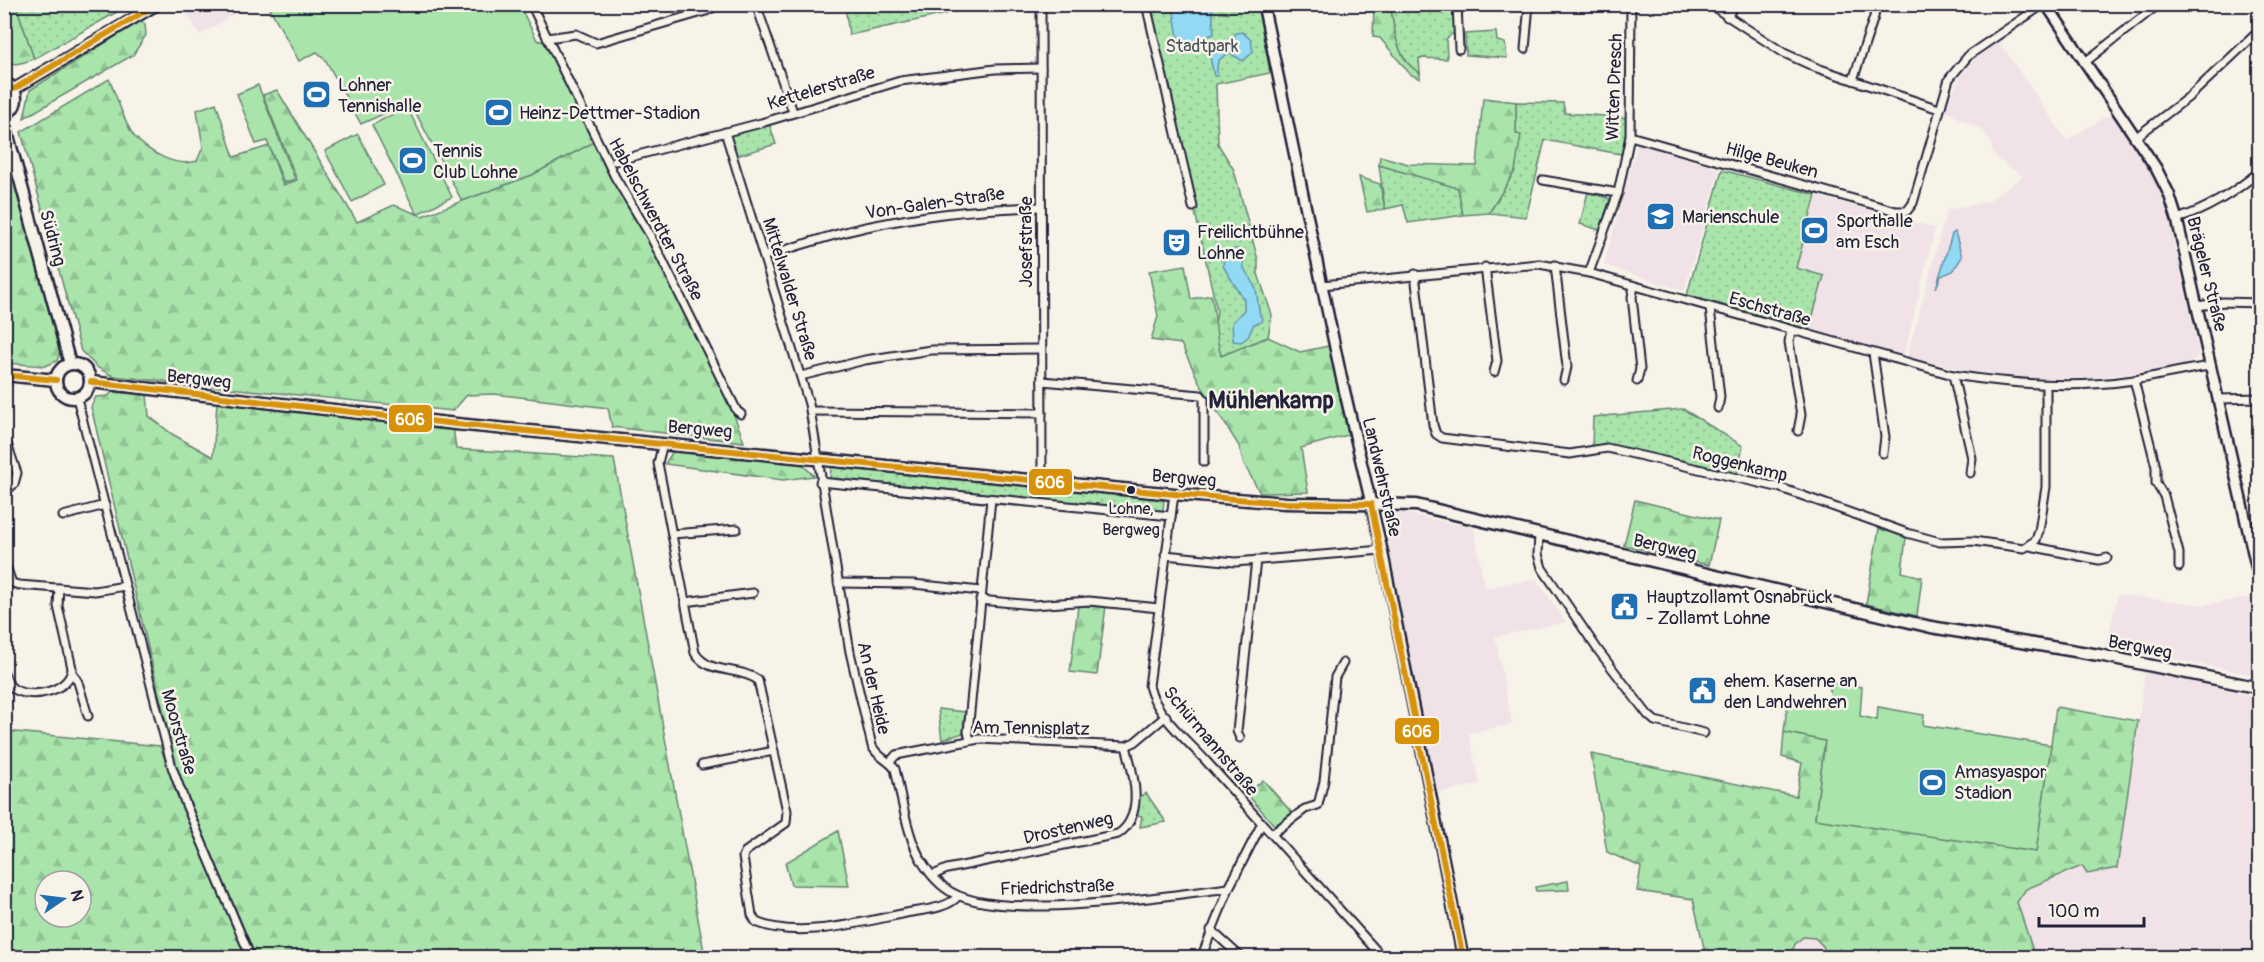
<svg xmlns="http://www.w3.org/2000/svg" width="2264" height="962" font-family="Pangolin,sans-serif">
<defs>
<pattern id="grass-dots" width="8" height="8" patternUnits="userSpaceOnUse" patternTransform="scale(1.5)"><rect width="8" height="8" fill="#a9e5ab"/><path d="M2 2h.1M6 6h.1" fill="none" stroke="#91c494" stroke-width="1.8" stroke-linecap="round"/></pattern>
<pattern id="forest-firs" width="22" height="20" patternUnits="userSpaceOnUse" patternTransform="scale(1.5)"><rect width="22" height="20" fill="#a9e5ab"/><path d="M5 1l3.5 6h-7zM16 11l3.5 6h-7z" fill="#91c494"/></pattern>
</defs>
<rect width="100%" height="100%" fill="#f7f3e8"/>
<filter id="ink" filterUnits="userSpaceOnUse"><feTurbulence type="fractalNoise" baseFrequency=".0167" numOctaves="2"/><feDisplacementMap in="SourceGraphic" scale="12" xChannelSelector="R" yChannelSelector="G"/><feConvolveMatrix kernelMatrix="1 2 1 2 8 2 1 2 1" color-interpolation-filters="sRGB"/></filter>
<g filter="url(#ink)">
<g fill="#f0e2e7">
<path d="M250,4L200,35L181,5V4Z"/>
<path d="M1999,42L2067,141L2111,113L2154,176L2167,211L2199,351L2197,357L2189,363L2143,372L2088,378H2030L1970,371L1907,357L1947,210L1989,201L2023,176L2000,161L1993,153L1991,143L1983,130L1945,111L1960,76L1971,61Z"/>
<path d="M1638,143L1720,169L1684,291L1604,265Z"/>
<path d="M1722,170L1935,228L1904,355L1687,295Z"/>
<path d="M1397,512L1474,528L1485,588L1536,579L1566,622L1495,637L1512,724L1469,733L1480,784L1437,793L1387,535V520Z"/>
<path d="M2118,595L2204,605L2259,596V676L2106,646Z"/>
<path d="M2145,670L2259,698V957H2035L2017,902L2026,889L2071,872L2070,870L2083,865L2087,874L2133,768Z"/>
<path d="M1803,937L1815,938L1823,946L1827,957L1790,958L1795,944Z"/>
</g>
<g fill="url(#grass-dots)" stroke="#668473" stroke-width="1.5">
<path d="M131,4L34,59L16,5Z"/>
<path d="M845,5H946V14L849,35Z"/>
<path d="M1149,5H1258L1270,73L1216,84L1218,144L1234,170L1258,260V274L1272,315L1268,337L1221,356L1214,330L1217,311Z"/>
<path d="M1390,5H1454L1456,31L1446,39L1447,59L1419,58L1420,73C1395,59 1395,30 1390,5Z"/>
<path d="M1496,32L1497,41L1505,43L1507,58L1466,55L1465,34Z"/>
<path d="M1516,102L1563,103L1565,113L1630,118L1626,155L1545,140L1526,217L1489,213L1515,171L1520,135L1516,134Z"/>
<path d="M768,120L776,144L733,157L725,132Z"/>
<path d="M1379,165L1458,188L1463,215L1408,223L1403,205L1385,209Z"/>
<path d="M1722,170L1816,195L1796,268L1824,276L1809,329L1687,295Z"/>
<path d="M1588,192L1610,199L1600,230L1580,224Z"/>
<path d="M1683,409L1743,446L1736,478L1607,448L1592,449L1593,417Z"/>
<path d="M831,467L1164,498L1163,511L830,478Z"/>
<path d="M938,709L965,712L963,733L942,740Z"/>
<path d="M1146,793L1166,822L1140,827L1142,816L1136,815L1139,797Z"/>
<path d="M1568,881L1569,890L1536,891L1535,887Z"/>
</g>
<g fill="url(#forest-firs)" stroke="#668473" stroke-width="1.5" fill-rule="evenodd">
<path d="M4,5H16L34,59C24,62 14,67 5,61Z"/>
<path d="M1374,5H1390C1395,30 1395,59 1420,73V79L1410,74L1380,38L1373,37Z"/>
<path d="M140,21L145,24L146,35L133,55L24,118L30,90Z"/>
<path d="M109,79C116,94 124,123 134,136C148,152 176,168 197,161L203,147L197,110L216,103L234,157L269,146L283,185L297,180L263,95L277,90L357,222L394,205L422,216L532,175L594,142L618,188L650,239L729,401L744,442L612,427L608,408L494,394L467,395L453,411L113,376L98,368L81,351L21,132Z"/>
<path d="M1483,98L1516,102V134L1521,135L1515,171L1489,213L1463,215L1458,188L1379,165L1380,156L1408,164L1477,166Z"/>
<path d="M4,151L14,175L60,352L57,361L45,366L5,363Z"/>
<path d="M1359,177L1380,184L1385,209L1367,212Z"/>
<path d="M1185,265L1191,299L1211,295C1217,317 1214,332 1221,356L1268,337L1300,352L1329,346L1348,435L1301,448L1308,492L1260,493L1244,464L1239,446L1200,384L1181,344L1151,340L1158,316L1149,271Z"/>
<path d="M112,392L147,395L149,416L172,434L213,457L217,403L453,427L456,449L614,459L705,957H256L190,803L176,765L91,407L96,397L108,396Z"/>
<path d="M673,451L802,464L814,476L783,480L665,464Z"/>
<path d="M1635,500L1719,520L1709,565L1624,545Z"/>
<path d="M1879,528L1906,537L1902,572L1922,577L1917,616L1866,604Z"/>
<path d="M1078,606H1106L1097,675L1070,672Z"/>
<path d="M2056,707L2138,721L2117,868L2087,874L2082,866L2026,889L2017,902L2035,957H1827L1823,946L1815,938L1803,937L1795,944L1790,957H1706L1693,899L1637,891L1641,867L1607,852L1591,754L1796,796L1802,763L1782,757L1784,732L1825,741L1815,818L2036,852Z"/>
<path d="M5,731L160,746L182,806L247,957H5ZM45,881H81V917H45Z"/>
<path d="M1263,780L1292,813L1275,826L1247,794Z"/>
<path d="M838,831L849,886L791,885L785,863Z"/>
</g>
<g fill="#a9e5ab" stroke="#668473" stroke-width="1.5">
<path d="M268,5H519L537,40L544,42L594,142L532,175L462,201L410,102L361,124L325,59L317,52L299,61Z"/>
<path d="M258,85L295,179L284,183L267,141L256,144L237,94Z"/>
<path d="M407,107L452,197L417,214L372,125Z"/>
<path d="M358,134L384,185L352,202L325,151Z"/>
<path d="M1829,682L1862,687L1860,716L1877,720L1878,707L1924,715L1923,725L2051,745L2036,852L1815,819L1825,741L1784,732L1788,699L1832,707Z"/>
</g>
<g fill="#92daf3" stroke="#6590a9" stroke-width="1.5">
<path d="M1182,5L1212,7L1214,34L1183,46L1179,44L1174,12Z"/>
<path d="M1242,32L1251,40L1253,52L1243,61L1230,53C1218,58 1215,63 1218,76H1214L1210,57L1218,50L1230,47L1236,33Z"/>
<path d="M1955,232L1962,257L1953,271L1941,276L1936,288L1952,234Z"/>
<path d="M1235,249L1241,250L1244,268L1256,289L1260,316L1263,318L1262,322L1254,324L1248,337L1241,342L1233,341L1232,323L1244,310V300L1223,266L1224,258Z"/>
</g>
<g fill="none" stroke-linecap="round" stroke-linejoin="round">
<defs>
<g id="minor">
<path d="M531,4L615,177L650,235L737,411L741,414"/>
<path d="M756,4L793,112"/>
<path d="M1041,4L1042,480"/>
<path d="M1146,4L1193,207"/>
<path d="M1457,4L1459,49"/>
<path d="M1709,4L1784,53L1817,68L1939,109"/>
<path d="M1727,17L1735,4"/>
<path d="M547,38L576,34L596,43L706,11L720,4"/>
<path d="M1525,49L1529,4"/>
<path d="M2084,63L2159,4"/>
<path d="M1853,80L1874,17L1875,11L1871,4"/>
<path d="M725,132L809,404L850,652L872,746C878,758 888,759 895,769C905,811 908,859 945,888C991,925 1168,895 1229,888"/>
<path d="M1630,136L1896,211H1907L1913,203L1949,79L1969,55L2044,4"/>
<path d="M2135,138L2190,96L2260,30"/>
<path d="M615,161L761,123L900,81L995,69L1041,68"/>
<path d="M1543,180L1618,193"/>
<path d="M2177,219C2209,209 2235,192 2260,171"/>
<path d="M764,256C800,246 835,233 871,226C927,214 984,208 1041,207"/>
<path d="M1555,265L1567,367L1564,380"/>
<path d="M1485,267L1497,361L1494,372"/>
<path d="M1589,273L1618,193L1630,136L1631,4"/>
<path d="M1415,274L1433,425L1436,434L1442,438L1570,454L1607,448L1781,488L1907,533L1940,542L1973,541L2024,548L2036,540L2039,531L2046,487V386"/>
<path d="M1322,285L1539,264L1589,273L1953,375C2013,384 2073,389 2134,380C2160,376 2185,369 2211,366"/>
<path d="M1634,286L1632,297L1640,369L1637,381"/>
<path d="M2198,306L2223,302L2260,303"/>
<path d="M1710,308L1720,397L1718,408"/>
<path d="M1791,331L1789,342L1801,415L1798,431"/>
<path d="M1873,353L1885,437L1883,453"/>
<path d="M1953,375L1972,458L1970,473"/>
<path d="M801,376L865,360L931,350L1041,349"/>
<path d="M2134,380L2156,467V483L2164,496L2179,553V567"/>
<path d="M1042,381L1201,395L1204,399V462"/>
<path d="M77,398L172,767L186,805L251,958"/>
<path d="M2219,399L2260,398"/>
<path d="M811,411L1042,413"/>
<path d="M4,435L17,473L14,484L4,493"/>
<path d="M663,443L658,463L695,653C709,675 738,666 758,680L787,811L786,823L745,852L743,857L752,915L756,922C797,940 864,922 906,913C921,910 948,909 958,896"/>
<path d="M820,482L1171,516"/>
<path d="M1174,494L1149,686C1156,715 1187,740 1207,762C1265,827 1324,892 1383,958"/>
<path d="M63,516L105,505"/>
<path d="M672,534L737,529"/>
<path d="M1539,535L1538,554L1542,568L1598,650L1648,715L1655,721L1704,733"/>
<path d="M2030,546L2099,560L2107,558"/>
<path d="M1165,555L1235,562L1382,550"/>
<path d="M4,561L12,583L19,585L95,591L125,586"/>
<path d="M838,583L913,584L981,591"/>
<path d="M980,600L1033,605L1089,601L1159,608"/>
<path d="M685,602L753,593"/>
<path d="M72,672L78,682L88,716"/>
<path d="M4,673C7,679 8,686 14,689C31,700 71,691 72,668L58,606L59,588"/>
<path d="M1240,738L1237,731L1256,560"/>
<path d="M970,740L968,732L991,499"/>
<path d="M890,762L896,755L979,739L1126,746L1135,742L1166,716"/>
<path d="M702,765L774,751"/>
<path d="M1272,834L1305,809L1318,805L1324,781L1335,677L1343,663"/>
<path d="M933,875L947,869L1118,834C1146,815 1133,772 1126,746"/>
<path d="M1211,930L1242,958"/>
<path d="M1201,958L1229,888L1261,825"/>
</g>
<g id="tertiary">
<path d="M1263,4L1341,376L1382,550L1463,958"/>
<path d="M2046,4L2156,168L2169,194L2177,219L2260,583"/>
<path d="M14,89L158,4"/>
</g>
<g id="secondary">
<path d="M4,82C20,90 20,107 4,115"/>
<path d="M4,121L70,364"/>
<circle cx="73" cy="381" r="17"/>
<path d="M4,375L56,380"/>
<path d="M91,382L456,424L1174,494L1286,503L1416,505L1931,627L2099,655L2260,688"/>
</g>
</defs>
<use href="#minor" stroke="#22223b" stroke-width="11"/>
<use href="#tertiary" stroke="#22223b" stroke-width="14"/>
<use href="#secondary" stroke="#22223b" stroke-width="15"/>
<use href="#minor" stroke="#f7f3e8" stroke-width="7"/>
<use href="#tertiary" stroke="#f7f3e8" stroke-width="9"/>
<use href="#secondary" stroke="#f7f3e8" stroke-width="10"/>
<defs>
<g id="bus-1">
<path d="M14,89L157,4"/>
<path d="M4,375L56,380"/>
<path d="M91,382L456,424L1174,494L1286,503L1371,504"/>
<path d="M1371,504L1463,958"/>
</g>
</defs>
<use href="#bus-1" stroke="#f7f3e8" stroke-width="10"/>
<use href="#bus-1" stroke="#d79209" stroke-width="6"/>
</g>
</g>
<defs>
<symbol id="stadium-square" viewBox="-11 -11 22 22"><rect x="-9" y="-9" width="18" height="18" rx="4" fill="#1f6fb2" stroke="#f7f3e8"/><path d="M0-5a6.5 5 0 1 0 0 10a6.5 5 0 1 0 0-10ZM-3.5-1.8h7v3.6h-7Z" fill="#fff"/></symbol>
<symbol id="school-square" viewBox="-11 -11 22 22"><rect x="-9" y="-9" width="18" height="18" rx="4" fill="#1f6fb2" stroke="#f7f3e8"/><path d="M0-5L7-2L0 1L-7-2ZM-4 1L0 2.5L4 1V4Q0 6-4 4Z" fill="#fff"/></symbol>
<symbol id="theatre-square" viewBox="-11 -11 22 22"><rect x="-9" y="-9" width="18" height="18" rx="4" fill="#1f6fb2" stroke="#f7f3e8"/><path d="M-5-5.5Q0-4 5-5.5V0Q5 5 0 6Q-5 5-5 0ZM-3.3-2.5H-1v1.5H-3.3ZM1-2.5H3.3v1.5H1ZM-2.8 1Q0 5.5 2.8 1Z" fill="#fff"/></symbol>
<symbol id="civic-square" viewBox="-11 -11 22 22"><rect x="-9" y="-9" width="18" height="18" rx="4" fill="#1f6fb2" stroke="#f7f3e8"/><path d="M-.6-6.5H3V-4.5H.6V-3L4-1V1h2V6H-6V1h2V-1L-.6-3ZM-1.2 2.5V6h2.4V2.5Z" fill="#fff"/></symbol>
</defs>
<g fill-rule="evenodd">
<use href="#stadium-square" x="300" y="78" width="33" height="33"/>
<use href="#stadium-square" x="482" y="96" width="33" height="33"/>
<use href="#stadium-square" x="396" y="144" width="33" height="33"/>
<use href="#school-square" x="1644" y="200" width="33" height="33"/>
<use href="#stadium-square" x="1798" y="214" width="33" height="33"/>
<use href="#theatre-square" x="1160" y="226" width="33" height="33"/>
<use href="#civic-square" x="1608" y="590" width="33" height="33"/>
<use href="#civic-square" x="1686" y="674" width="33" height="33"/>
<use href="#stadium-square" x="1916" y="766" width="33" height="33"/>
</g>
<circle fill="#22223b" stroke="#f7f3e8" stroke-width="2" cx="1131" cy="490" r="5"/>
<g text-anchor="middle" stroke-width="5" stroke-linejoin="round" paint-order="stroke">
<g font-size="16" fill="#22223b" stroke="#f7f3e8">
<text x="1131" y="514">Lohne,<tspan x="1131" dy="21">Bergweg</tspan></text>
</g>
<g font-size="18" fill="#445357" stroke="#f7f3e8">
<text x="1202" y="52">Stadtpark</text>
</g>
<g font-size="18" fill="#22223b" stroke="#f7f3e8" text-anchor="start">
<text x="338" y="91">Lohner<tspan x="338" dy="21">Tennishalle</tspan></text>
<text x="519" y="119">Heinz-Dettmer-Stadion</text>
<text x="433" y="157">Tennis<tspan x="433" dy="21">Club Lohne</tspan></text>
<text x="1682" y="223">Marienschule</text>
<text x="1836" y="227">Sporthalle<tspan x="1836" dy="21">am Esch</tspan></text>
<text x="1197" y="238">Freilichtbühne<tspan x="1197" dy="21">Lohne</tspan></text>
<text x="1646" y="603">Hauptzollamt Osnabrück<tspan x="1646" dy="21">- Zollamt Lohne</tspan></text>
<text x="1724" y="687">ehem. Kaserne an<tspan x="1724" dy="21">den Landwehren</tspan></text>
<text x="1954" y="778">Amasyaspor<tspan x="1954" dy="21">Stadion</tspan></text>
</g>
<g font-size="18" fill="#22223b" stroke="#f7f3e8">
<text transform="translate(1614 87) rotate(-88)" y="6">Witten Dresch</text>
<text transform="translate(821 88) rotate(-17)" y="6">Kettelerstraße</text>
<text transform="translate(1772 160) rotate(15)" y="6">Hilge Beuken</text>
<text transform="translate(935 203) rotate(-8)" y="6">Von-Galen-Straße</text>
<text transform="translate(656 219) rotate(62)" y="6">Habelschwerdter Straße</text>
<text transform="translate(53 238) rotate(75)" y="6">Südring</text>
<text transform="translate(1026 242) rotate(-90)" y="6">Josefstraße</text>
<text transform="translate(2207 274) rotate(76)" y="6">Brägeler Straße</text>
<text transform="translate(790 289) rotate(73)" y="6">Mittelwalder Straße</text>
<text transform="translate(1770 309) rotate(16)" y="6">Eschstraße</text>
<text transform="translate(199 379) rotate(6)" y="6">Bergweg</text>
<text transform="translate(700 429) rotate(5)" y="6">Bergweg</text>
<text transform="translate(1740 464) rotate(14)" y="6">Roggenkamp</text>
<text transform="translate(1382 477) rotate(77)" y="6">Landwehrstraße</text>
<text transform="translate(1184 478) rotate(5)" y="6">Bergweg</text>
<text transform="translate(1665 547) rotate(13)" y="6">Bergweg</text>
<text transform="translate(2140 647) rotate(11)" y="6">Bergweg</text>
<text transform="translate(874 688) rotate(77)" y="6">An der Heide</text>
<text transform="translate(1031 728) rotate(1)" y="6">Am Tennisplatz</text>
<text transform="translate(179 732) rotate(74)" y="6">Moorstraße</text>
<text transform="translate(1211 741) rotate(50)" y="6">Schürmannstraße</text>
<text transform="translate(1068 828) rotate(-13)" y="6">Drostenweg</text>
<text transform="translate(1057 887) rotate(-2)" y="6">Friedrichstraße</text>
</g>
<g font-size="24" font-weight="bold" fill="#22223b" stroke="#f7f3e8">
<text x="1271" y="408">Mühlenkamp</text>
</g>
</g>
<g stroke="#f7f3e8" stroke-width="2">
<rect x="388" y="404" width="45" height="29" rx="6" fill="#d79209"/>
<rect x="1028" y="468" width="45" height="28" rx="6" fill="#d79209"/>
<rect x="1394" y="717" width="46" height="28" rx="6" fill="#d79209"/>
</g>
<g font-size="16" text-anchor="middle" font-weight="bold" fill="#fff">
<text x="410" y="425">606</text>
<text x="1050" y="488">606</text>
<text x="1417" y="737">606</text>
</g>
<rect width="2264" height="962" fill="none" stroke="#f7f3e8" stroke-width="24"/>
<rect x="12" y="12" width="2240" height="938" fill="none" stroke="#22223b" stroke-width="2" filter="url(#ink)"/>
<g transform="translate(63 899) rotate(76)"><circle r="28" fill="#f7f3e8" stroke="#a29fa3" stroke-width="1.5"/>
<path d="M0-4.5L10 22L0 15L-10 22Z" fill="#1f6fb2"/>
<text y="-9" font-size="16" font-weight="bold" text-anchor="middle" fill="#22223b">N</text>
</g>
<path d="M2039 917v9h105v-9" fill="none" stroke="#22223b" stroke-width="3"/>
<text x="2048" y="917" font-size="18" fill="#22223b" stroke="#f7f3e8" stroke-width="4.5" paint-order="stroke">100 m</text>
</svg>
